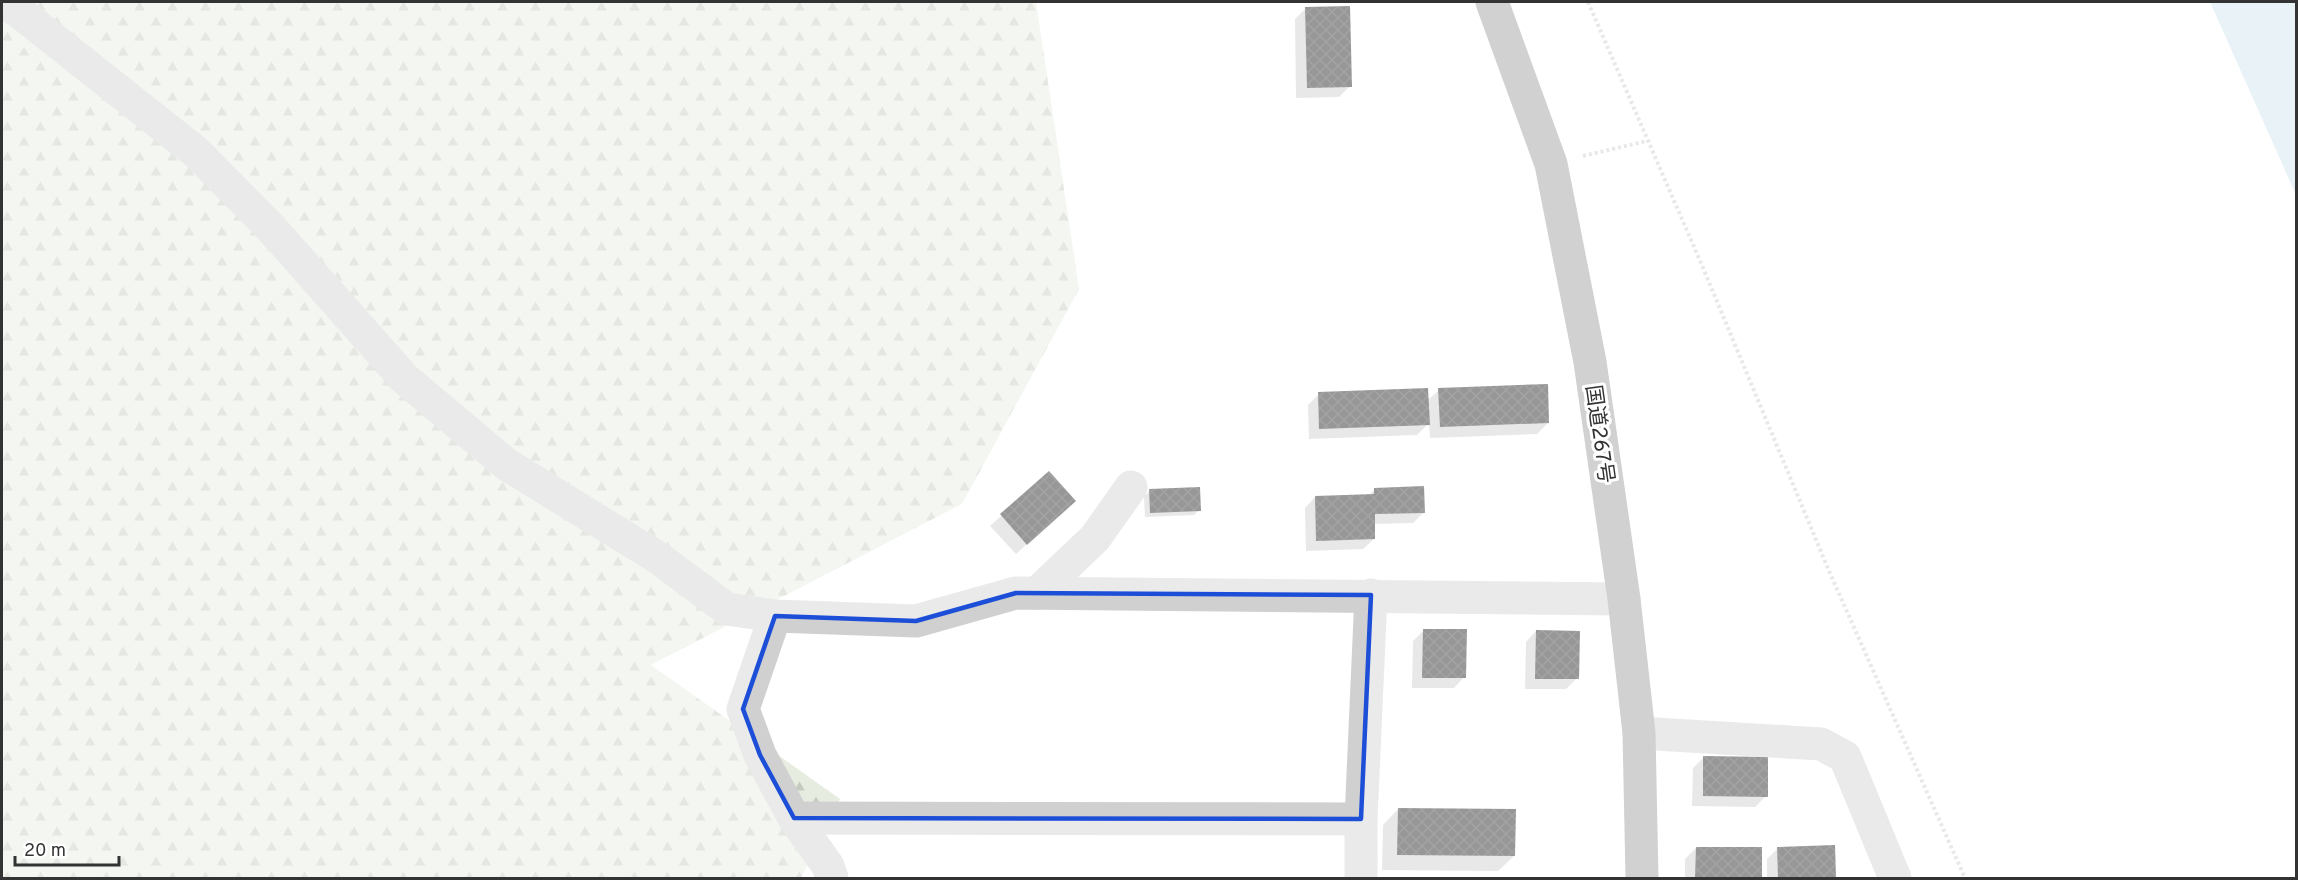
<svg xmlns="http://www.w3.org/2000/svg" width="2298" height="880" font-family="Overpass,'Noto Sans JP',sans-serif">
<defs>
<pattern id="forest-firs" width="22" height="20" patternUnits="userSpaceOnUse" patternTransform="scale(1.5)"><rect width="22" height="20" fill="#e6ecdf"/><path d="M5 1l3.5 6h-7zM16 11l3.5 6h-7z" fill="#c6cbc0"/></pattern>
<pattern id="building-cross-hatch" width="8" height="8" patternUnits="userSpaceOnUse" patternTransform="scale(1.5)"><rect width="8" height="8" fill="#1a1a1a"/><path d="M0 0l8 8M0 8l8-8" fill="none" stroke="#333"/></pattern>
</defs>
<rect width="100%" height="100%" fill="#fff"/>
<path fill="url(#forest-firs)" d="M2,2H1036L1079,289L962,504L651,665L840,799L801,878H2Z"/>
<path fill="#cfe2ee" d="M2210,2H2296V195Z"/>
<g fill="#0003">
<path d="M1306,8L1350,86L1339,97L1296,98L1295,19Z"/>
<path d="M1439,390L1548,423L1537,434L1430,438L1429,423L1417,435L1309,439L1308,405L1319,394L1427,401Z"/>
<path d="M1048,473L1063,511L1016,554L990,526Z"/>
<path d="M1375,489L1424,512L1413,523L1373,524L1374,539L1363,549L1306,551L1305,508L1315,497L1369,495Z"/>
<path d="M1150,491L1199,510L1194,515L1145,517L1144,496Z"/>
<path d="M1424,630L1464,677L1454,688H1412L1413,641Z"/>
<path d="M1536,631L1577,678L1566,689H1525L1526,642Z"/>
<path d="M1704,757L1766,796L1755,807L1692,806L1693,768Z"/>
<path d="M1398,809L1514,856L1498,871L1382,870L1383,825Z"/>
<path d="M1833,847L1834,878H1767V859L1778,848Z"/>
<path d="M1696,848L1761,849V878H1685V859Z"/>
</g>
<g fill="url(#building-cross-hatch)">
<path d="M1350,6L1352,87L1307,88L1305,7Z"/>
<path d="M1548,384L1549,423L1440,427L1438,388Z"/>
<path d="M1428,388L1430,425L1319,429L1318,392Z"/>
<path d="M1049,471L1076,501L1027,545L1000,514Z"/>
<path d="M1424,486L1425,513L1375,514V539L1316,541L1315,496L1374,494V488Z"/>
<path d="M1200,487L1201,511L1150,513L1149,489Z"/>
<path d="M1423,629H1467L1466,678H1422Z"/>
<path d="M1536,630L1580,631L1579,679H1535Z"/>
<path d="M1703,756L1768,757V797L1703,796Z"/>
<path d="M1398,808L1516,809L1515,856L1397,855Z"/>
<path d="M1835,845L1836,878H1778L1777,847Z"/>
<path d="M1696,847H1762V878H1695Z"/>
</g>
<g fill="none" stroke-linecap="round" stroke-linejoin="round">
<g stroke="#cdcdcd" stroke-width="4" stroke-dasharray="3 3" stroke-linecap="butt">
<path d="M1588,2L1701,263L1829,571L1965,878"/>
<path d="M1583,156L1647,141"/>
</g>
<g stroke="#d0d0d0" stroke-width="33">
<path d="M2,2L18,11L196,152L271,228L404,378L506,464L657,557L727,609L775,616L916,621L1016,593L1624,599"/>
<path d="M1037,593L1095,538L1131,487"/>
<path d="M775,616L743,709L760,755L794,818L828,866L832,878"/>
<path d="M1639,733L1821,744L1845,757L1895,878"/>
<path d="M794,818L1361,819"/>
<path d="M1361,878V819L1371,595"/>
</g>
<path stroke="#9a9a9a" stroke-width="33" d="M1492,2L1551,164L1590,362L1624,599L1639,733L1642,878"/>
</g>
<path d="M0 0H2298V880H0ZM1016,593L1371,595L1361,819L794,818L760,755L743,709L775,616L916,621Z" fill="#fff" fill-opacity=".55" fill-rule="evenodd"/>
<path fill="none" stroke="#1d4ed8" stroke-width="4.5" stroke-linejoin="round" d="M1016,593L1371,595L1361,819L794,818L760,755L743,709L775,616L916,621Z"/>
<g text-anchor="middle" stroke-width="6" stroke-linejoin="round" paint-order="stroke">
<g font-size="21" fill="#333" stroke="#fff">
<text transform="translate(1600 434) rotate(82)" y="7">国道267号</text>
</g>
</g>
<rect width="2298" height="880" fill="none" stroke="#333333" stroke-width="6"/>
<path d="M15 856v9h104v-9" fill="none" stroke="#333333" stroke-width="3"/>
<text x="24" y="856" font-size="18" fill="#333333" stroke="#ffffff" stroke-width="4.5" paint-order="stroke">20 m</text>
</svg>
